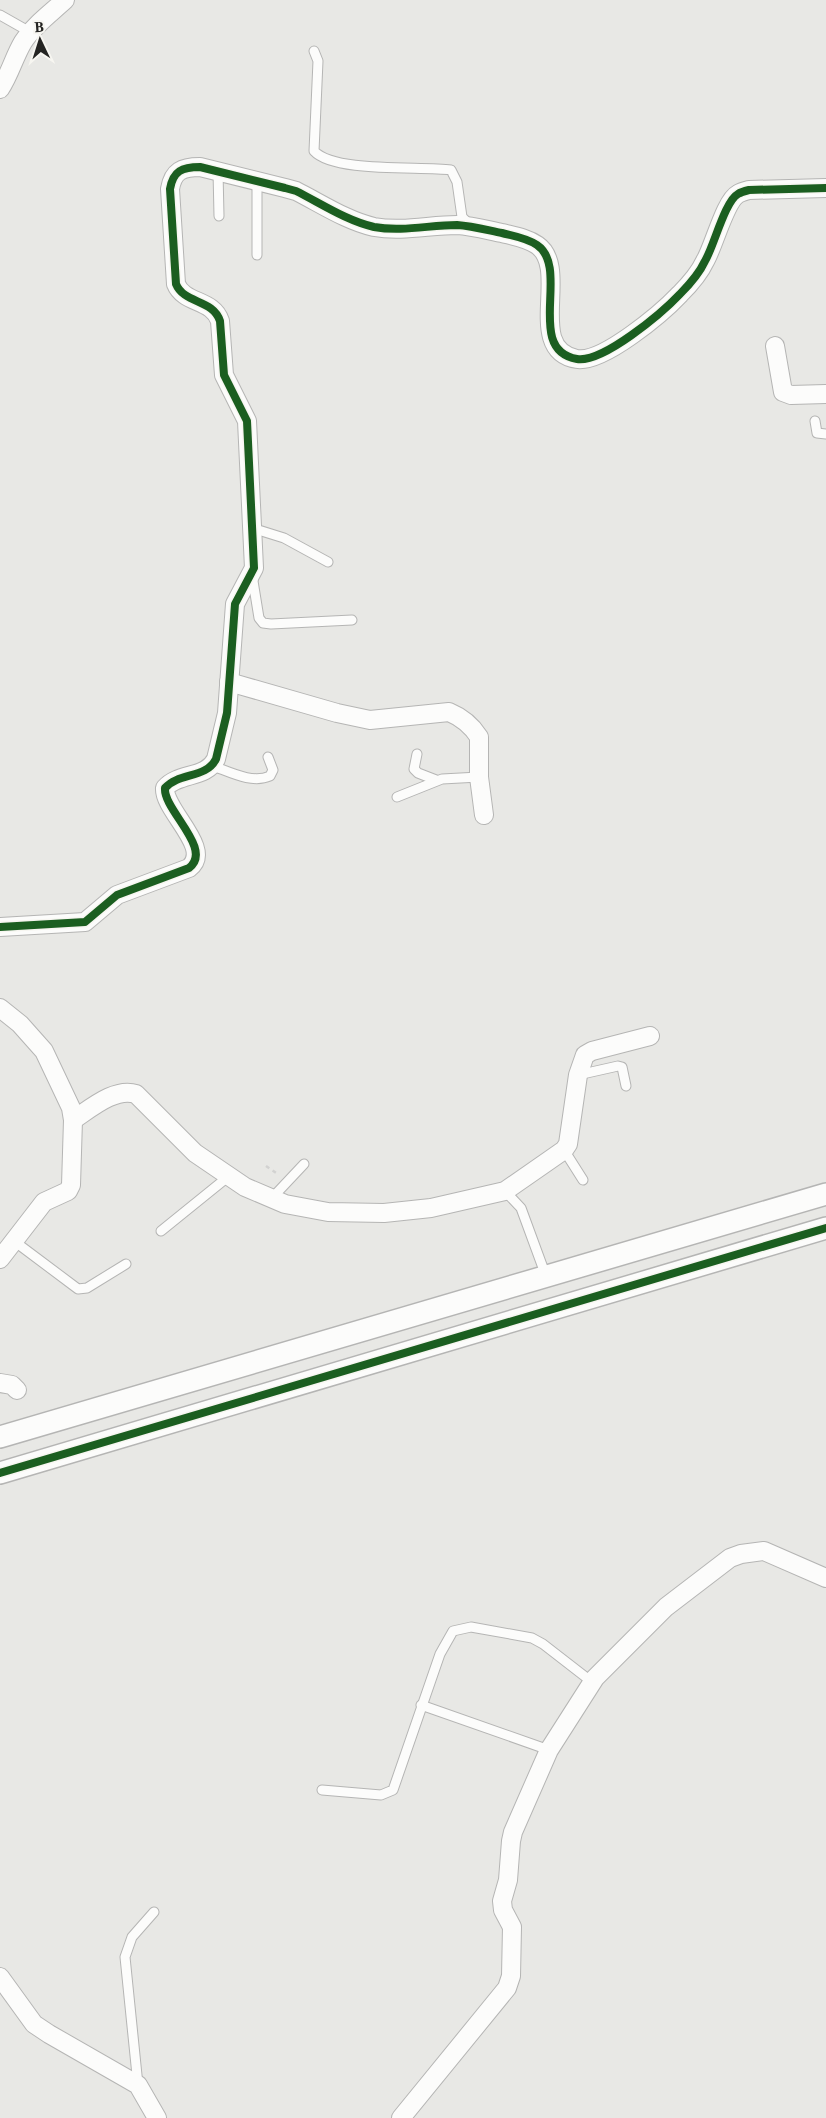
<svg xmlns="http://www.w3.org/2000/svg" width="826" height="2118" font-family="'Noto Serif',serif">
<rect width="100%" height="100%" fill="#e8e8e5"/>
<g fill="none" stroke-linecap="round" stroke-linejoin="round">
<defs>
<g id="service">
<path d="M0,15L30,32"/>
<path d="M314,51L318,61L314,151C334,173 420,166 451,170L457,182L462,217L470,225"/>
<path d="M218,171L219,216"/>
<path d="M257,181V255"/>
<path d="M815,421L817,433L826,434"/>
<path d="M252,528L284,538L328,562"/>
<path d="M252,575L259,618L263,623L271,624L352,620"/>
<path d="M417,754L414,769L418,773L436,780"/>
<path d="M213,766C230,772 252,784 270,776L273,770L268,757"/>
<path d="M397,797L442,779L479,777"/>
<path d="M578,1075L618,1066L622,1067L626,1086"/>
<path d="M564,1150L583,1180"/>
<path d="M505,1191L521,1208L546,1276"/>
<path d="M272,1198L304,1164"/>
<path d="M161,1231L229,1176"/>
<path d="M14,1241L78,1289L87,1288L126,1264"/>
<path d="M421,1705L549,1750"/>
<path d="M322,1790L381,1795L393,1790L440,1654L453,1631L471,1627L532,1638L543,1644L592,1682"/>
<path d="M138,2085L125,1957L132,1937L154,1912"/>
</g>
<g id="minor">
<path d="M0,89C10,74 14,57 23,42C33,26 51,13 65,0"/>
<path d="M775,346L783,392L791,395L826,394"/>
<path d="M229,682L337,713L370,720L449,712C461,717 472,726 479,737V777L484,815"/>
<path d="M0,927L85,922L117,895L189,868C214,849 163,810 165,788C179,772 206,779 216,759L227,713L235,604L254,568L247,421L224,375L220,321C213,299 184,304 176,284L170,189C173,171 182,167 200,167L285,188L296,191C320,203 347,221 374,227C402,232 430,225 457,225C472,226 487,230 502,233C514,236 527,238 537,245C571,268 524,350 577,359C603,363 662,313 680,294C690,284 699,274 705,261C714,246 725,201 738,194C741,192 745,191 749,190L826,188"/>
<path d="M0,1008L20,1024L44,1051L71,1108L73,1120L71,1185L68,1191L44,1202L0,1259"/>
<path d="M73,1120C90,1109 115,1087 136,1094L195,1153L245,1187L285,1204L328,1212L384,1213L431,1208L505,1191L564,1150L568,1144L578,1075L585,1055L592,1051L650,1036"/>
<path d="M0,1383L12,1385L17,1390"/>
<path d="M0,1977L34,2024L49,2034L138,2085L157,2118"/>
<path d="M401,2118L507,1988L511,1976L512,1927L503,1910L502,1901L508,1880L511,1841L513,1832L549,1750L595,1678L666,1607L730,1558L741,1554L764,1551L826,1578"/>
</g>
<g id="tertiary">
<path d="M0,1437L826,1194"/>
<path d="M0,1473L826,1228"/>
</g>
</defs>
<use href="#service" stroke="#b5b5b4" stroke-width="11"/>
<use href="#minor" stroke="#b5b5b4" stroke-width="20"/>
<use href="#tertiary" stroke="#b5b5b4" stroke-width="24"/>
<path stroke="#d2d2d1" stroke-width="2.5" stroke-dasharray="4 4" stroke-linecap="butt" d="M266,1166L279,1175"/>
<use href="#service" stroke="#fcfcfb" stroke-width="9"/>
<use href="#minor" stroke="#fcfcfb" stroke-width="18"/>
<use href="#tertiary" stroke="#fcfcfb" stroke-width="21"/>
<defs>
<g id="cycleway">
<path d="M0,927L85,922L117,895L189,868C214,849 163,810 165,788C179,772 206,779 216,759L227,713L235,604L254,568L247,421L224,375L220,321C213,299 184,304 176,284L170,189C173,171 182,167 200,167L285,188L296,191C320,203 347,221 374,227C402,232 430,225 457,225C472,226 487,230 502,233C514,236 527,238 537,245C571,268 524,350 577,359C603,363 662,313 680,294C690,284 699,274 705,261C714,246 725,201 738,194C741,192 745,191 749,190L826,188"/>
<path d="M0,1473L826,1228"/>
</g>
</defs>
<use href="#cycleway" stroke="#f7f6f1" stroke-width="11"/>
<use href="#cycleway" stroke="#1b5e20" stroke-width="8"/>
</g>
<g transform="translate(40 40) rotate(356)" stroke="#f7f6f1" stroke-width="4" paint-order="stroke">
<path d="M0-4L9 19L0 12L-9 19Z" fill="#242422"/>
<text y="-8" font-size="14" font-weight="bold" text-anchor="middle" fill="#242422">B</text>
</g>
</svg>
